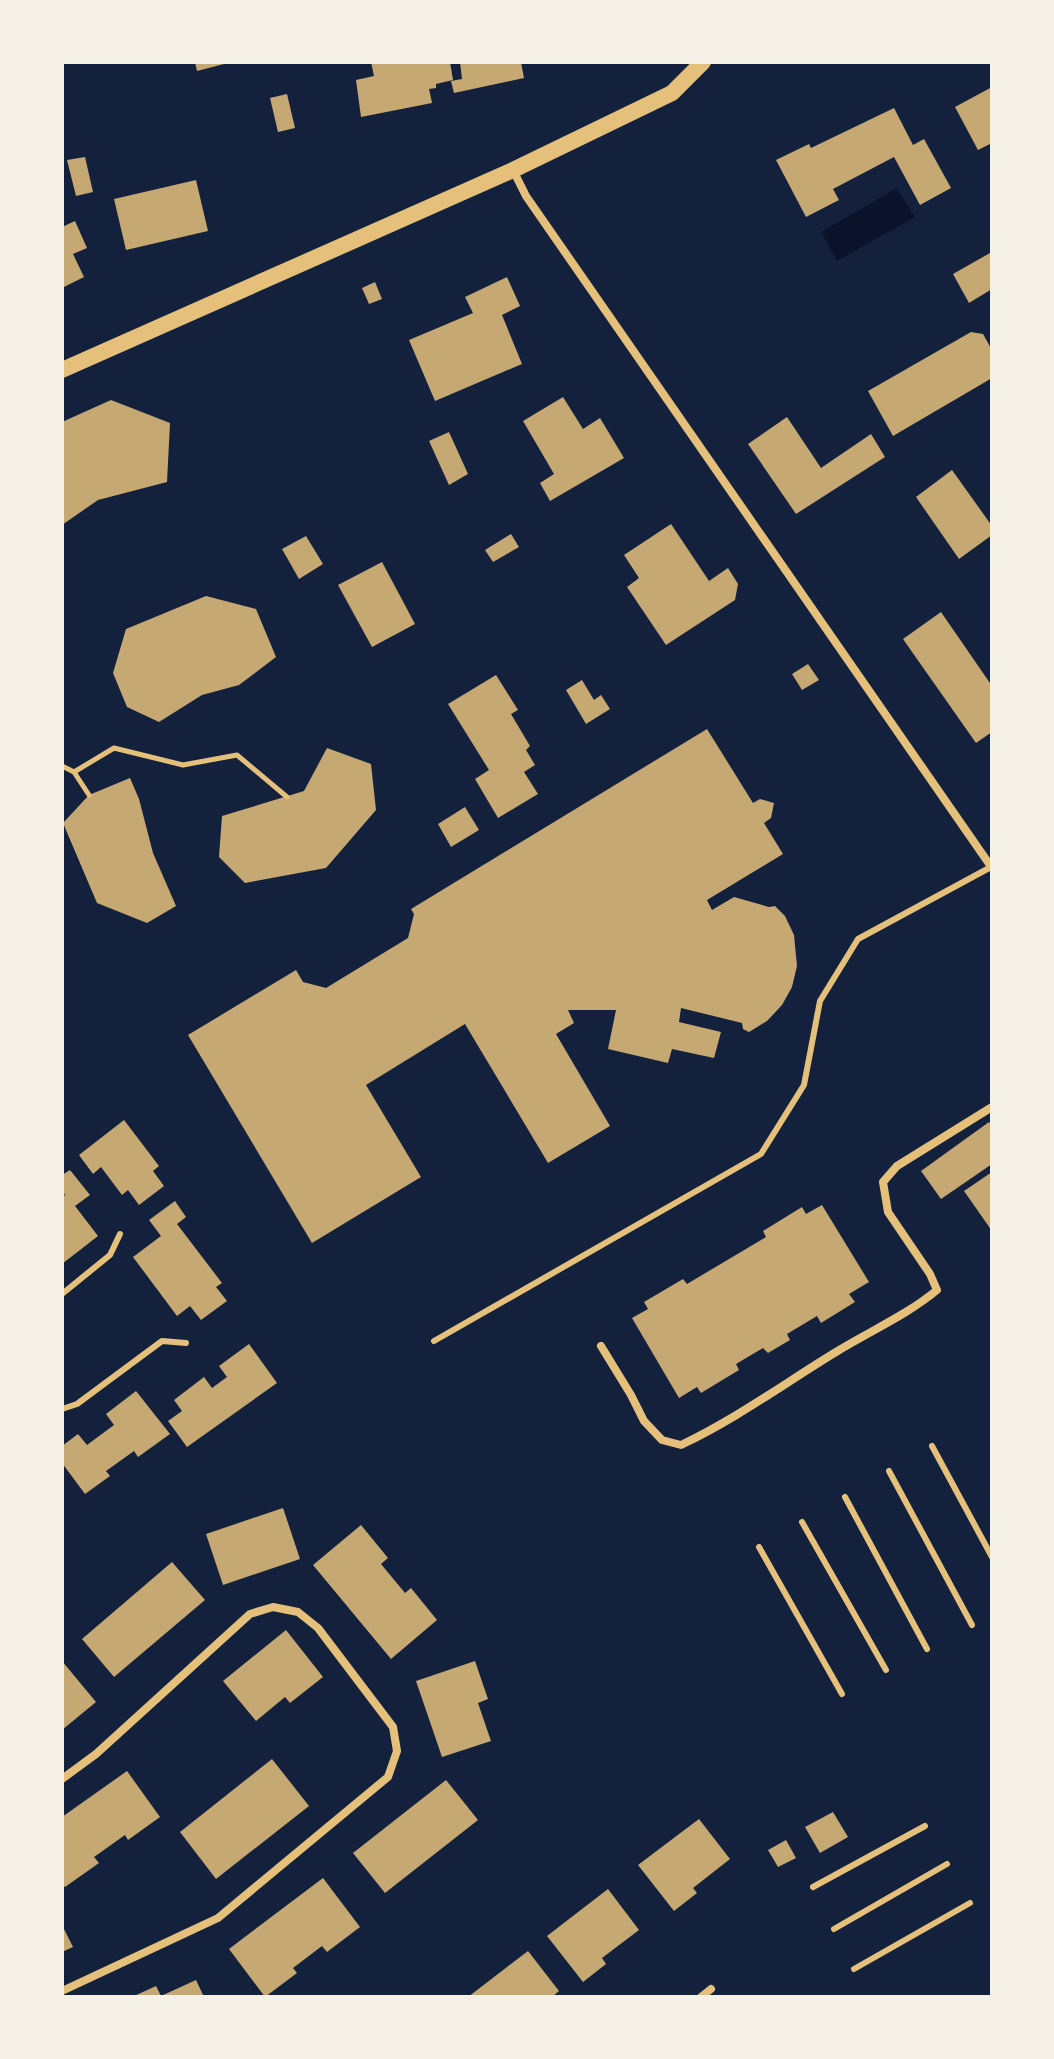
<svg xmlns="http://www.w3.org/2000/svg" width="1054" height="2059" font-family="Georgia,serif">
<rect width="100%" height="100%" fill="#14213d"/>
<path fill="#0b132b" d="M897,188L915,217L837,261L821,232Z"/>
<g fill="#c6a872">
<path d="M195,62H228V63L197,71Z"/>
<path d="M371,62H450L453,80L436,84V88L429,89L432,103L361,117L356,80L374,76Z"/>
<path d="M460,62H521L524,78L454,93L451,81L462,79Z"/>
<path d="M992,87V143L978,150L955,107Z"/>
<path d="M287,94L295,128L278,132L270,98Z"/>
<path d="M894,108L913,145L924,139L951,188L920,205L894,157L833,189L839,200L806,217L776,160L809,144L811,148Z"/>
<path d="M85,157L93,192L76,196L67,160Z"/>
<path d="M196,180L208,231L126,250L114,199Z"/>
<path d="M75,221L87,248L73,254L84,277L62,288V227Z"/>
<path d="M990,253L992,289L969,303L953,274Z"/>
<path d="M507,277L520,306L502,315L522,364L435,401L409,340L473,313L465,297Z"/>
<path d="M375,282L382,299L369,304L362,288Z"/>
<path d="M971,332L983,334L992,350V378L893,436L868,391Z"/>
<path d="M563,397L583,429L600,418L624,458L550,501L540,483L554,474L523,421Z"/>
<path d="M111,400L170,423L167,482L98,500L62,525V422Z"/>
<path d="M787,417L821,468L871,434L885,457L796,514L748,444Z"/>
<path d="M449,432L468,474L449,485L429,441Z"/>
<path d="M952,470L992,526V535L959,559L916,497Z"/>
<path d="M671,524L709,581L728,568L738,584L735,600L666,645L627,587L639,578L624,555Z"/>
<path d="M511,534L519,547L493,562L485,550Z"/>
<path d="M306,536L323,564L299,579L282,549Z"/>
<path d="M382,562L415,624L372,647L338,585Z"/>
<path d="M206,596L256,609L276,657L239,685L202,695L159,722L127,707L113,673L126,629Z"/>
<path d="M941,612L992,686V732L976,743L903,639Z"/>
<path d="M808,664L819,680L802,690L792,674Z"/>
<path d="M496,675L518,710L511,714L530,746L526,750L535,765L524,772L538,794L498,818L475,779L489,770L448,704Z"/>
<path d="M582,680L594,700L601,695L610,709L586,724L566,690Z"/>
<path d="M707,729L753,803L760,799L774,803L771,818L764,823L783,854L707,900L712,910L734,897L769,907L775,906L785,916L794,935L797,966L792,987L782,1005L767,1021L749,1032L743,1029L742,1023L681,1008L679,1022L721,1032L714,1058L672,1049L668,1063L608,1049L616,1010H568L574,1023L556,1034L610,1126L548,1163L465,1024L366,1085L421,1177L312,1243L188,1035L296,970L303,982L326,988L408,938L414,914L411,909Z"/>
<path d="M327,748L371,764L376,810L326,868L245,883L219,857L222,816L304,791Z"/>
<path d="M130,778L139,799L153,853L176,906L147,923L97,903L63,823L89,795Z"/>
<path d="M465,807L479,830L451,847L438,824Z"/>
<path d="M124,1120L159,1166L153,1171L164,1186L139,1205L128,1190L122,1195L101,1167L93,1174L79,1155Z"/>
<path d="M989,1122L992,1126V1164L941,1199L921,1171Z"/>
<path d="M70,1170L90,1195L75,1206L98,1236L62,1264V1197L65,1195L62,1190V1175Z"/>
<path d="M992,1172V1231L964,1191Z"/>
<path d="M175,1201L186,1217L177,1224L222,1283L216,1287L227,1301L201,1320L190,1306L177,1316L133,1257L161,1236L149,1220Z"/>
<path d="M822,1205L869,1282L849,1294L855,1302L821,1323L817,1316L787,1334L790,1340L768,1353L763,1348L736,1364L739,1370L701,1393L697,1387L679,1398L632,1318L648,1309L644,1302L683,1279L687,1284L766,1237L763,1231L802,1207L806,1214Z"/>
<path d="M249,1344L277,1383L187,1447L168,1421L182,1411L174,1400L204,1377L212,1388L227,1377L219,1366Z"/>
<path d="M136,1391L170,1434L138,1457L134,1451L106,1471L110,1476L85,1494L62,1463V1446L78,1434L87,1445L114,1425L106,1414Z"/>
<path d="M283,1508L300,1559L223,1585L206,1534Z"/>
<path d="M361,1525L388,1558L381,1564L405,1593L411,1588L437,1620L391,1659L313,1565Z"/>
<path d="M172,1562L205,1600L114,1677L82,1639Z"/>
<path d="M286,1630L323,1677L290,1703L285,1697L256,1721L223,1681Z"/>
<path d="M62,1661L96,1702L62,1730Z"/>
<path d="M475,1661L488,1699L478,1703L491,1741L442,1757L416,1681Z"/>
<path d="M272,1759L309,1806L216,1879L180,1832Z"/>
<path d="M127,1771L160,1817L128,1840L125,1835L94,1857L99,1863L65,1887L62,1884V1817Z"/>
<path d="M446,1780L478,1820L385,1893L353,1853Z"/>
<path d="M833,1812L848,1837L820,1853L805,1827Z"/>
<path d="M699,1819L730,1859L693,1888L697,1893L674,1911L638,1865Z"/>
<path d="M786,1840L796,1858L778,1867L768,1850Z"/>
<path d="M323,1878L360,1927L327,1952L322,1946L293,1968L297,1973L265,1997L229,1949Z"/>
<path d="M608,1889L639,1930L602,1958L606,1964L583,1982L547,1936Z"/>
<path d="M62,1925L73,1947L62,1952Z"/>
<path d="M528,1951L559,1991L552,1997H468Z"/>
<path d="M196,1980L204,1997H132L156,1986L161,1996Z"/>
</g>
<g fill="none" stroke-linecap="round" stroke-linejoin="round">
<g stroke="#e5c07b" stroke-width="5">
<path d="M62,766L74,772L114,748L183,765L237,755L287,797"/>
<path d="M74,772L89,795"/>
</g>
<g stroke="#e5c07b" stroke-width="6">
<path d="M62,1294L110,1255L120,1234"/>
<path d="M434,1341L761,1154L804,1085L820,1001L858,939L991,867"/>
<path d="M62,1409L77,1404L162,1341L186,1343"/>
<path d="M932,1446L992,1557"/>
<path d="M889,1471L972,1625"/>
<path d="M845,1497L927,1649"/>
<path d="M802,1522L886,1670"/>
<path d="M759,1547L842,1694"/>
<path d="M813,1887L925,1826"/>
<path d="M834,1929L947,1864"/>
<path d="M854,1969L970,1903"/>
</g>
<g stroke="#e5c07b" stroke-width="8">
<path d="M513,170L526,196L992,868"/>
<path d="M601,1346L631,1395L644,1421L662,1440L681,1445C736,1419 785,1383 836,1352C870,1331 907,1315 937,1290L930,1274L888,1212L883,1182L897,1166L992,1107"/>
<path d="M62,1779L96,1754L250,1614L273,1607L298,1612L318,1628L393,1727L397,1751L388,1777L218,1918L62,1991"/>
<path d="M701,1997L711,1989"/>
</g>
<path stroke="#e5c07b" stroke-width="16" d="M62,370L513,170L672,93L703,62"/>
</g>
<rect width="1054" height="2059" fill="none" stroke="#f6f1e7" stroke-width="128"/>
</svg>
